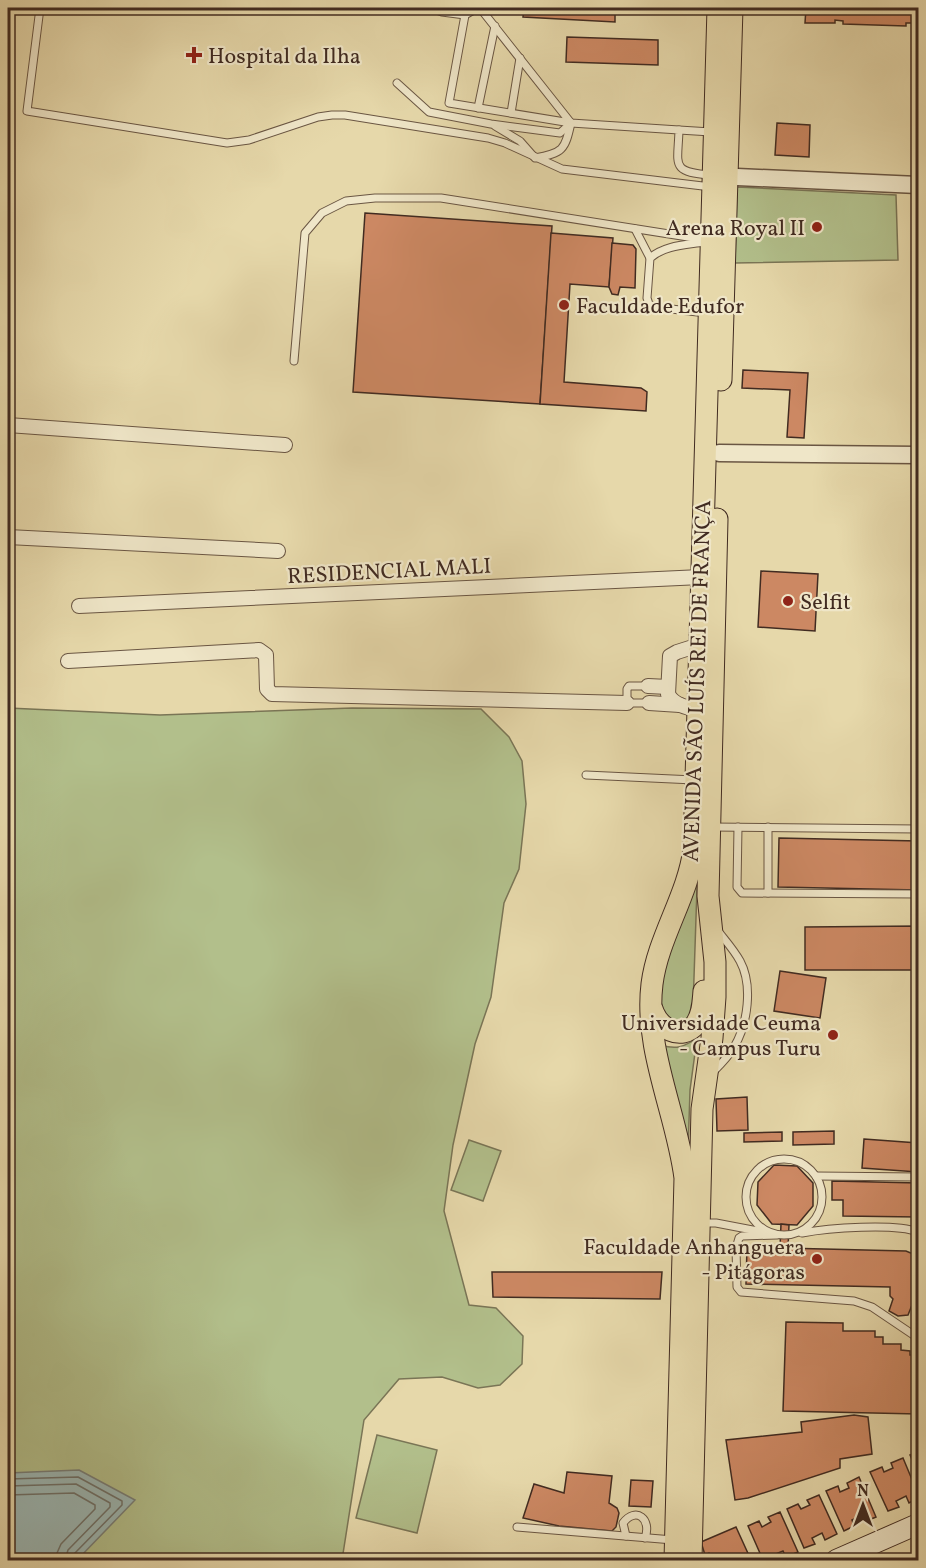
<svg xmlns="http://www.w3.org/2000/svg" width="926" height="1568" font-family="Vollkorn,serif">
<rect width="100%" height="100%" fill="#e6d8aa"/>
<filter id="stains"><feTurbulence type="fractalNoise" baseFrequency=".00333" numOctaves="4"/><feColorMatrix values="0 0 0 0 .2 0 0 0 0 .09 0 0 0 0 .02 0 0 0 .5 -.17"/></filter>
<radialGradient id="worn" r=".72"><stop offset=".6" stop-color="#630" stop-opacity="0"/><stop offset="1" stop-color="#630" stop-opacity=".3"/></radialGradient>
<g fill="#b2bf8b" stroke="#7a7556" stroke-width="1.5">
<path d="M737,187L896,195L898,260L735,263Z"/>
<path d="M8,708L160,715L352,708L481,709L509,737L522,761L526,804L519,869L504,903L491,997L475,1044L453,1145L444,1211L469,1305L496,1308L523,1336L522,1364L500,1385L478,1388L442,1377L399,1379L364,1420L342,1560H8Z"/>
<path d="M695,883L697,888L693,1007L687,1021L680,1023L668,1022L659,1004L660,992L671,942Z"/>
<path d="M697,1038L690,1090L688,1153L661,1045C676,1050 684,1047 697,1038Z"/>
<path d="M469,1140L501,1151L483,1201L451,1190Z"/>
<path d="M377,1435L437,1450L417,1533L356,1518Z"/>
</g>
<path fill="#9bb7b4" stroke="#777f79" stroke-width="1.5" d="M79,1470L135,1500L79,1558L53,1560H8V1473Z"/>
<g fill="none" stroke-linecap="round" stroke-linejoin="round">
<g stroke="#6e716a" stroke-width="1.5">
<path d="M8,1479L78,1477L122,1501V1505L74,1554L73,1560"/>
<path d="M8,1486L76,1484L110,1503V1507L68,1550L65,1560"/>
<path d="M8,1495L74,1493L95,1505V1509L61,1544L57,1553L56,1560"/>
</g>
</g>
<g fill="#cc8863" stroke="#412b21" stroke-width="1.5">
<path d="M524,8H615V22L523,17Z"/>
<path d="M806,8H918V27H915V23H906V26L843,24V21L835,20V23H805Z"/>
<path d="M567,37L658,40V65L566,62Z"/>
<path d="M777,123L810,125L809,157L775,155Z"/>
<path d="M365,213L552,226L540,404L353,392Z"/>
<path d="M551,233L613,238L609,287L570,284L564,382L641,388L647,392L646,411L540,404Z"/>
<path d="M612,243L633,245L636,249L635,288L620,287L618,295L612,294L609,287Z"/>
<path d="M743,370L808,373L804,438L787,437L790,390L742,388Z"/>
<path d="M761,571L818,574L815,631L758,627Z"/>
<path d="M779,838L918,841V890L778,887Z"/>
<path d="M918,926V970H805V927Z"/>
<path d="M780,971L826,978L820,1018L774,1011Z"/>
<path d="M747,1097L748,1130L717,1131L716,1099Z"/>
<path d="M834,1131V1144L793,1145V1132Z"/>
<path d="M782,1132V1141L744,1142V1133Z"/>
<path d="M864,1139L918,1143V1172L862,1168Z"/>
<path d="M774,1165L797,1166L813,1183V1206L797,1225L772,1224L757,1205L758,1182Z"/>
<path d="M832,1181L918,1183V1217L843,1216V1200H832Z"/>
<path d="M781,1224L789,1225L788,1248H780Z"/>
<path d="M747,1247L906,1251L918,1256V1302L914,1300L908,1315L898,1316L889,1311L893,1299L890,1296V1287L746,1284Z"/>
<path d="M492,1272H662L660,1299L493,1297Z"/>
<path d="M786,1322L843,1323V1331H875V1337H883V1344H901V1350L910,1351V1355H918V1414L783,1411Z"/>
<path d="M854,1415L868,1417L872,1454L840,1459V1468L748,1498L735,1500L726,1440L802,1432L801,1422Z"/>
<path d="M918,1452V1474L910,1455Z"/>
<path d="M903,1458L918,1494V1498L909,1503L906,1496L896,1501L899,1507L888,1511L870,1472L882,1467L884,1472L893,1468L891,1463Z"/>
<path d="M567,1472L612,1476L609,1503L617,1508L619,1513L616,1527L612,1531L559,1526L523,1518L534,1484L564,1493Z"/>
<path d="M859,1477L876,1517L864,1522L861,1516L852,1520L854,1526L844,1531L826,1491L838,1486L840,1492L849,1488L847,1483Z"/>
<path d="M631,1480L653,1481L651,1507L629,1506Z"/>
<path d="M819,1495L837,1534L825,1540L822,1533L812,1538L815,1544L804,1548L787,1509L798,1504L801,1509L810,1505L807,1500Z"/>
<path d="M780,1512L798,1552L786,1557L783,1551L773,1555L776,1560H763L748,1526L759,1521L762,1527L771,1522L768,1517Z"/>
<path d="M736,1527L751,1560H712L709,1553L705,1555L701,1542Z"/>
</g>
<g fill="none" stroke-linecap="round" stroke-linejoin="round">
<defs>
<g id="service">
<path d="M40,8L27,111L227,143L249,140L318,117L332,115H345L488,138L505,143L562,169L711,187"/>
<path d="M431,8L442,12L465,15"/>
<path d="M477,8L465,15L449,103L571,123L679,130C678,165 670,172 710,175"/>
<path d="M480,8L571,123"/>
<path d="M397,83L429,112L491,124L560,133L571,123"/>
<path d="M478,108L495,26"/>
<path d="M511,113L520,58"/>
<path d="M495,126L520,141L535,158C563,153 565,150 571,123"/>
<path d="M679,130L711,132"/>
<path d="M635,229L650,258"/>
<path d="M704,242C686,245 665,245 650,258L647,298L649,304L654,307L706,313"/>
<path d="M294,361L305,233L322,213L346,201L375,198H441L707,240"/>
<path d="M648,686H629L627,689V703H649"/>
<path d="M586,775L694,780"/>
<path d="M711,827L918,829"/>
<path d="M738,827L737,887L742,893L918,894"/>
<path d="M768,827V893"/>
<path d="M713,1072C721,1064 729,1056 734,1047C748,1024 753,985 740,961C734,950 725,940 718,931"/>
<circle cx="784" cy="1197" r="38"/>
<path d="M816,1176L918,1177"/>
<path d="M703,1223H716L763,1232"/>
<path d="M802,1233C828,1228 895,1223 918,1232"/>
<path d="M777,1235L742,1236L739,1238L736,1248L737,1287L741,1292L854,1301L872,1307L918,1338"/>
<path d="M517,1527L673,1540"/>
<path d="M626,1536L623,1523C636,1506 652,1519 645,1538"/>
</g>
<g id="minor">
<path d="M8,425L285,445"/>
<path d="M8,537L278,551"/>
<path d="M79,606L701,577"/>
<path d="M68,661L259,650L266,655L267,689L272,694L627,703"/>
<path d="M648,686L668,687"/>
<path d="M649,703L680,705"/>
<path d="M697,710C686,707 673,705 668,694L670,656L677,652L699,645"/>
</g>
<g id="tertiary">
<path d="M716,176L918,185"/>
<path d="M719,453L918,455"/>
</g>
<path id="secondary" d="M836,1560L918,1524"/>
<g id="primary">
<path d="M721,380L732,8"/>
<path d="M652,1009C658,1028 681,1042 696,1024C703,1014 703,1002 704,991"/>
<path d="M675,1560L685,1178C677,1114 644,1050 652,984C658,937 688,896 694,849L718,8"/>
<path d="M691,1560L702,1109L712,1038L715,997V962L708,896L717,519"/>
</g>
</defs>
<use href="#service" stroke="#6a5643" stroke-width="9"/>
<use href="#minor" stroke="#6a5643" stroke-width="16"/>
<use href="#tertiary" stroke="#6a5643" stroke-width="19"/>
<use href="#secondary" stroke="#412b21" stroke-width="22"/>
<use href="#primary" stroke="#412b21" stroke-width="23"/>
<use href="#service" stroke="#efe6c8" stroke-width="7"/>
<use href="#minor" stroke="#efe6c8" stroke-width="14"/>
<use href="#tertiary" stroke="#efe6c8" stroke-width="16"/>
<use href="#secondary" stroke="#efe6c8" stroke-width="20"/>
<use href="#primary" stroke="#e6d8aa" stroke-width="21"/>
</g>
<g fill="#8f2418" stroke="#efe6c8" stroke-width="2">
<path d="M191 46h6v6h6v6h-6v6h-6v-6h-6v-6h6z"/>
<circle cx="817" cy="227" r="6"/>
<circle cx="564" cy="305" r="6"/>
<circle cx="788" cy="601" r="6"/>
<circle cx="833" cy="1035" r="6"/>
<circle cx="817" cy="1259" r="6"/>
</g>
<g text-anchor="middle" stroke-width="4.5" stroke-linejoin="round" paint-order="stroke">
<g font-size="22" fill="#412b21" stroke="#efe6c8" text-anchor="start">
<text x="208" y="63">Hospital da Ilha</text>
<text x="805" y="235" text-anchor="end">Arena Royal II</text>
<text x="576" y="313">Faculdade Edufor</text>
<text x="800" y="609">Selfit</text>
<text x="821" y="1030" text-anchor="end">Universidade Ceuma<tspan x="821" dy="25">- Campus Turu</tspan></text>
<text x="805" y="1254" text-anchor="end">Faculdade Anhanguera<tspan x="805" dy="25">- Pitágoras</tspan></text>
</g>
<g font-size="22" fill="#412b21" stroke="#efe6c8">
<text transform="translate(389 570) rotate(-3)" y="8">RESIDENCIAL MALI</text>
<text transform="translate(696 681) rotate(-88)" y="8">AVENIDA SÃO LUÍS REI DE FRANÇA</text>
</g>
</g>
<rect width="926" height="1568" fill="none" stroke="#e6d8aa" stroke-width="30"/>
<rect x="9" y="9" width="908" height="1550" fill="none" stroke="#412b21" stroke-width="3"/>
<rect x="15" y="15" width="896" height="1538" fill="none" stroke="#412b21" stroke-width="1.5"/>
<g transform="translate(863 1505)" stroke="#efe6c8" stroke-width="4.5" paint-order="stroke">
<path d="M0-4.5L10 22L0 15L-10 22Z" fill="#412b21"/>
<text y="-9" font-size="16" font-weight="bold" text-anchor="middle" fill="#412b21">N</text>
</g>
<rect width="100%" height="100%" filter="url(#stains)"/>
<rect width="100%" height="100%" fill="url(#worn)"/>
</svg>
